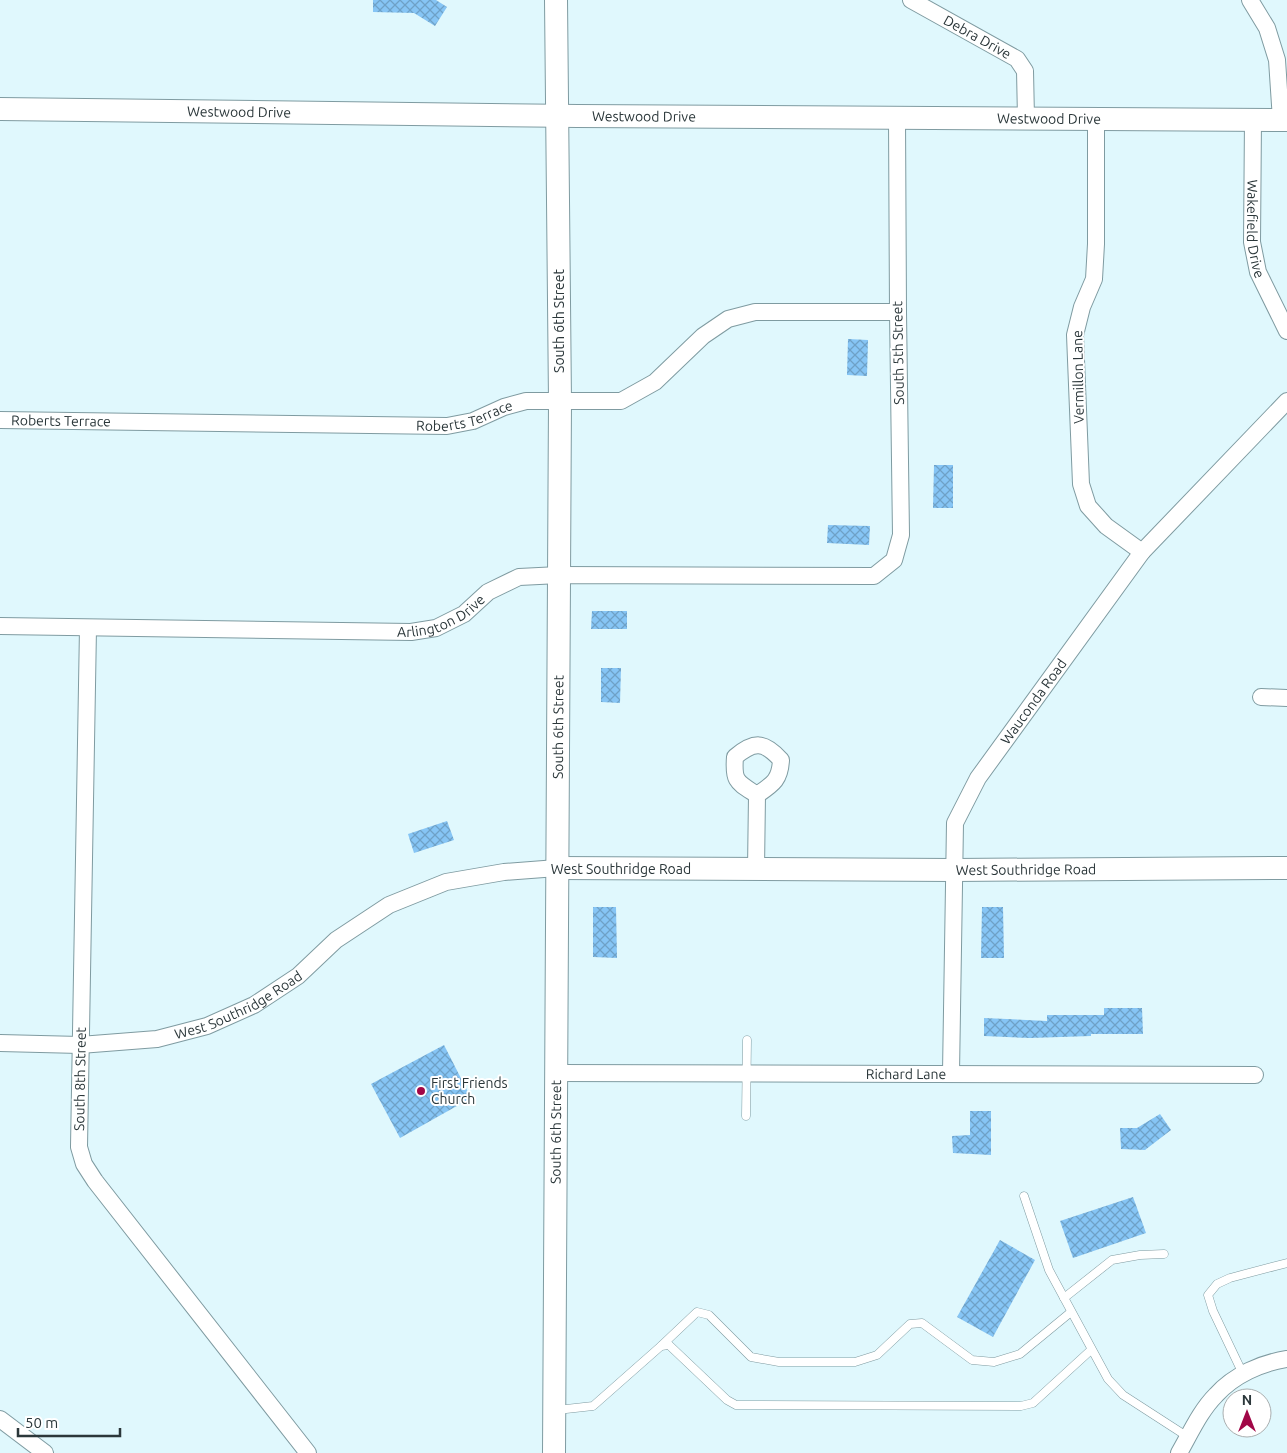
<svg xmlns="http://www.w3.org/2000/svg" width="1287" height="1453" font-family="Ubuntu,sans-serif">
<defs>
<pattern id="building-cross-hatch" width="8" height="8" patternUnits="userSpaceOnUse" patternTransform="scale(1.25)"><rect width="8" height="8" fill="#86c5f5"/><path d="M0 0l8 8M0 8l8-8" fill="none" stroke="#6ea1c7"/></pattern>
</defs>
<rect width="100%" height="100%" fill="#e0f8fd"/>
<g fill="url(#building-cross-hatch)">
<path d="M373,0H436L447,7L435,26L414,13L373,12Z"/>
<path d="M848,339L868,340L867,376L847,375Z"/>
<path d="M934,465H953V508H933Z"/>
<path d="M828,525L870,526L869,545L827,543Z"/>
<path d="M592,611H627V629H591Z"/>
<path d="M601,668H621L620,703L601,702Z"/>
<path d="M447,821L454,840L414,853L408,834Z"/>
<path d="M593,907H616L617,958L593,957Z"/>
<path d="M982,907H1003L1004,958H981Z"/>
<path d="M1104,1008H1142L1143,1034H1091V1036L1030,1038L984,1036V1018L1047,1021V1015H1104Z"/>
<path d="M444,1045L471,1098L400,1138L371,1084Z"/>
<path d="M970,1111H991V1155L953,1153L952,1136L970,1135Z"/>
<path d="M1160,1114L1171,1130L1145,1150L1121,1149L1120,1128H1137Z"/>
<path d="M1133,1197L1146,1233L1073,1258L1060,1221Z"/>
<path d="M1000,1240L1035,1260L993,1337L957,1317Z"/>
</g>
<g fill="none" stroke-linecap="round" stroke-linejoin="round">
<defs>
<g id="lane">
<path d="M746,1116L747,1040"/>
<path d="M1024,1196L1049,1270L1108,1379L1123,1395L1188,1437"/>
<path d="M1064,1298L1112,1260L1140,1255L1164,1254"/>
<path d="M661,1346L697,1312L709,1315L751,1357L779,1362H855L877,1355L910,1324L922,1323L972,1360L994,1362L1020,1354L1071,1312"/>
<path d="M1243,1374L1213,1311L1208,1295L1217,1284L1230,1278L1287,1263"/>
<path d="M557,1410L593,1406L661,1346L669,1345L727,1400L736,1405L1021,1406L1033,1403L1091,1350"/>
</g>
<g id="street">
<path id="s1" d="M911,0L1017,59L1025,71L1026,118"/>
<path d="M1250,0L1267,28L1277,60L1281,120"/>
<path d="M1096,119V244L1094,279L1082,307L1075,335L1081,484L1088,506L1106,526L1142,552"/>
<path id="s2" d="M1253,119L1252,242L1258,272L1287,331"/>
<path id="s3" d="M0,420L447,426L473,421L504,407L526,401H621L655,382L703,336L728,319L755,312H898"/>
<path id="s4" d="M0,626L411,632L436,628L464,614L488,592L519,577L559,575L874,576L894,560L901,535L898,312L897,118"/>
<path d="M88,628L79,1147L84,1164L95,1181L308,1453"/>
<path d="M1261,697L1287,698"/>
<path d="M756,869L757,795C773,784 780,780 781,760C764,741 754,741 735,757C733,782 737,782 757,795"/>
<path id="s5" d="M0,1043L80,1045L157,1039L207,1026L254,1005L298,976L336,940L389,905L446,882L504,872L557,868"/>
<path id="s6" d="M556,1073L1255,1075"/>
<path id="s7" d="M951,1073L955,823L978,778L1142,552L1287,401"/>
<path d="M0,1419L45,1453"/>
<path d="M1179,1453C1190,1434 1200,1411 1216,1395C1234,1375 1261,1363 1287,1359"/>
</g>
<g id="secondary">
<path id="s8" d="M0,109L578,116L1287,120"/>
<path id="s9" d="M557,868L954,870L1287,868"/>
<path id="s10" d="M554,1453L560,402L556,0"/>
</g>
</defs>
<use href="#lane" stroke="#7f9ba1" stroke-width="9"/>
<use href="#street" stroke="#7f9ba1" stroke-width="18"/>
<use href="#secondary" stroke="#7f9ba1" stroke-width="24"/>
<use href="#lane" stroke="#fff" stroke-width="8"/>
<use href="#street" stroke="#fff" stroke-width="16"/>
<use href="#secondary" stroke="#fff" stroke-width="22"/>
</g>
<circle fill="#a10747" stroke="#fff" stroke-width="2" cx="421" cy="1091" r="5"/>
<g text-anchor="middle" stroke-width="4" stroke-linejoin="round" paint-order="stroke">
<g font-size="14" fill="#2b373a" stroke="#fff">
<text dy="5" stroke="none"><textPath href="#s1" startOffset="76">Debra Drive</textPath></text>
<text dy="5" stroke="none"><textPath href="#s8" startOffset="239">Westwood Drive</textPath></text>
<text dy="5" stroke="none"><textPath href="#s8" startOffset="644">Westwood Drive</textPath></text>
<text dy="5" stroke="none"><textPath href="#s8" startOffset="1049">Westwood Drive</textPath></text>
<text dy="5" stroke="none"><textPath href="#s2" startOffset="110">Wakefield Drive</textPath></text>
<text transform="translate(559 321) rotate(-90)" y="5">South 6th Street</text>
<text transform="translate(898 353) rotate(-91)" y="5">South 5th Street</text>
<text transform="translate(1078 377) rotate(-91)" y="5">Vermillon Lane</text>
<text dy="5" stroke="none"><textPath href="#s3" startOffset="466">Roberts Terrace</textPath></text>
<text dy="5" stroke="none"><textPath href="#s3" startOffset="61">Roberts Terrace</textPath></text>
<text dy="5" stroke="none"><textPath href="#s4" startOffset="445">Arlington Drive</textPath></text>
<text dy="5" stroke="none"><textPath href="#s7" startOffset="395">Wauconda Road</textPath></text>
<text dy="5" stroke="none"><textPath href="#s10" startOffset="726">South 6th Street</textPath></text>
<text x="621" y="874">West Southridge Road</text>
<text dy="5" stroke="none"><textPath href="#s9" startOffset="469">West Southridge Road</textPath></text>
<text dy="5" stroke="none"><textPath href="#s5" startOffset="246">West Southridge Road</textPath></text>
<text dy="5" stroke="none"><textPath href="#s6" startOffset="350">Richard Lane</textPath></text>
<text transform="translate(80 1079) rotate(-89)" y="5">South 8th Street</text>
<text dy="5" stroke="none"><textPath href="#s10" startOffset="321">South 6th Street</textPath></text>
</g>
<g font-size="14" fill="#2b373a" stroke="#fff" text-anchor="start">
<text x="431" y="1088">First Friends<tspan x="431" dy="16">Church</tspan></text>
</g>
</g>
<g transform="translate(1247 1413)"><circle r="24" fill="#ffffff" stroke="#aaafb0"/>
<path d="M0-4L9 19L0 12L-9 19Z" fill="#a10747"/>
<text y="-8" font-size="14" font-weight="bold" text-anchor="middle" fill="#2b373a">N</text>
</g>
<path d="M18 1428v8h102v-8" fill="none" stroke="#2b373a" stroke-width="2.5"/>
<text x="25" y="1428" font-size="15" fill="#2b373a" stroke="#ffffff" stroke-width="4" paint-order="stroke">50 m</text>
</svg>
